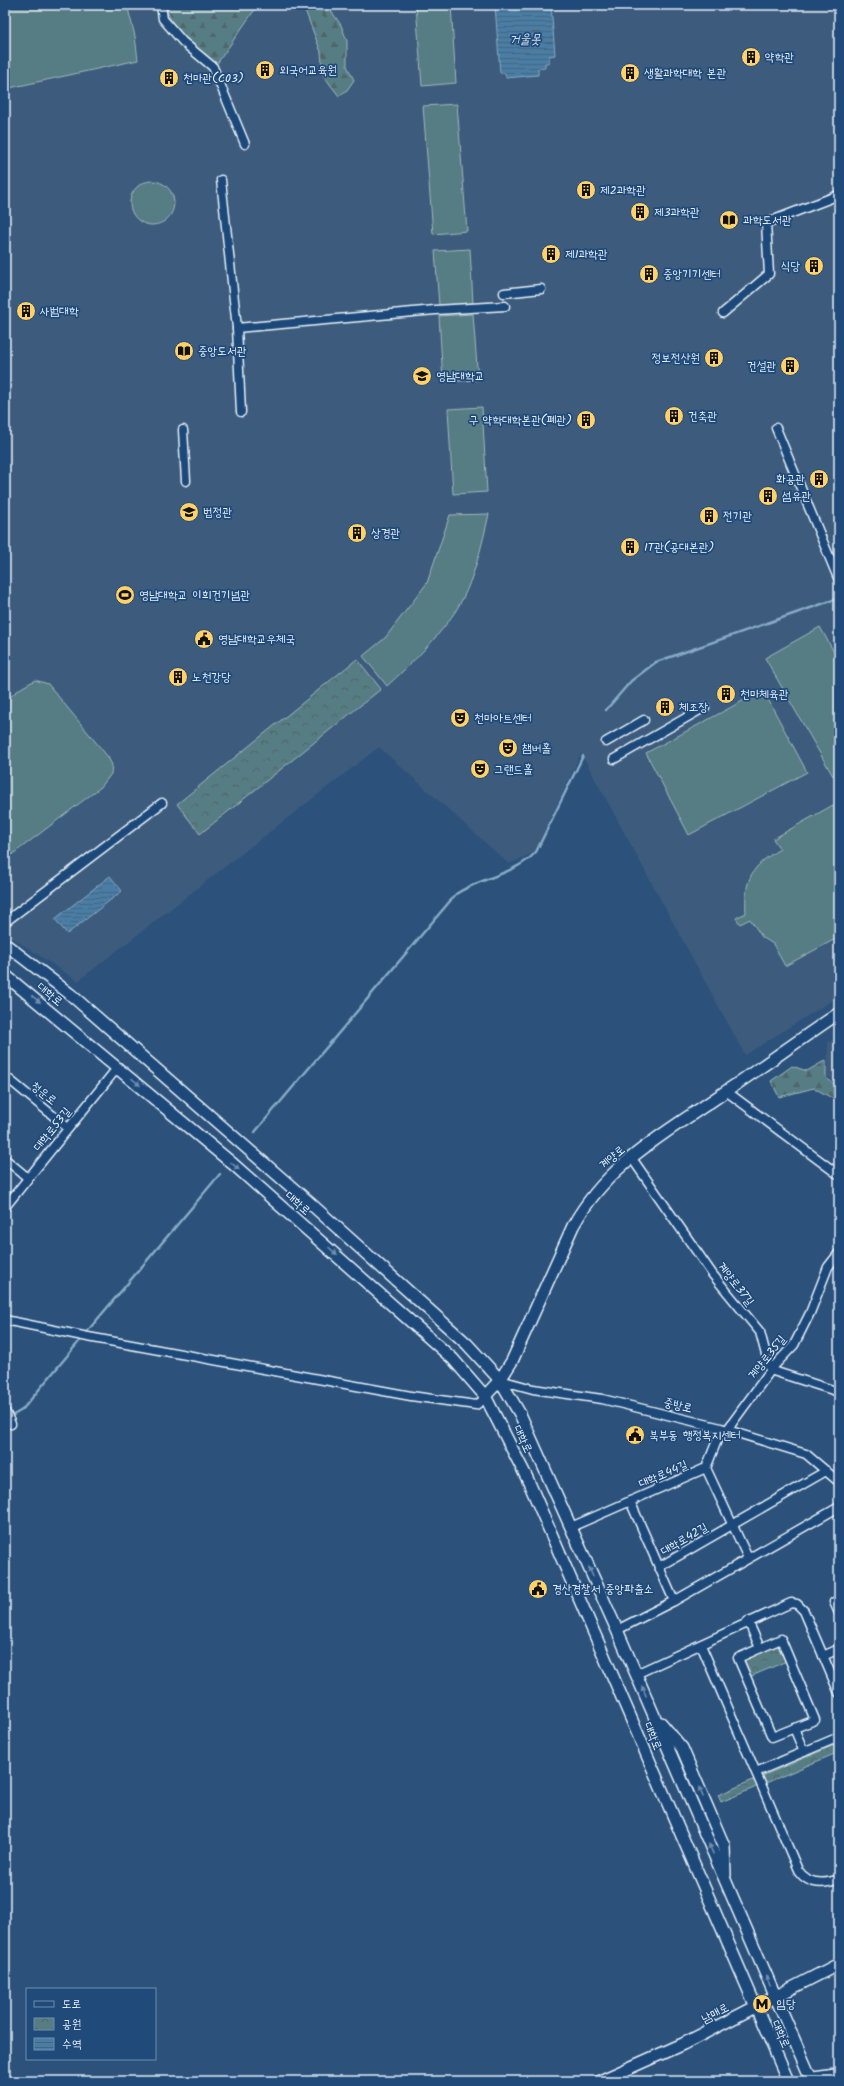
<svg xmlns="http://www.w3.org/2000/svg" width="844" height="2086" font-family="Kalam,'Poor Story',sans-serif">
<defs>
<pattern id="forest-firs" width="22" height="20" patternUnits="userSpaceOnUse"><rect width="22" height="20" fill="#577d83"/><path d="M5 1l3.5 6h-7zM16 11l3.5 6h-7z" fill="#4f6569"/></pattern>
<pattern id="park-crowns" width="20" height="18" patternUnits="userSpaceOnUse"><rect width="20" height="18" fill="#577d83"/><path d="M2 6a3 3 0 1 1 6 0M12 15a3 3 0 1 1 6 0" fill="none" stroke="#4f6569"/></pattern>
<pattern id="water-rules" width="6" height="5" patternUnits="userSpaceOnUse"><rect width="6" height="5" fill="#487da5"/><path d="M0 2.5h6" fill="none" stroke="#47657c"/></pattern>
</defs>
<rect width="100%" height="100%" fill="#2c527b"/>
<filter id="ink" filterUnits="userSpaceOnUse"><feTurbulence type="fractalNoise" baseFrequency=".025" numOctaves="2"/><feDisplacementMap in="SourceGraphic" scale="8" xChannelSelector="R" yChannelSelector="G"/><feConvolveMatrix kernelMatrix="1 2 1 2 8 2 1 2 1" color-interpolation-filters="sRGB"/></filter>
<g filter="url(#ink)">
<g fill="#3c5b7d">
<path d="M5,5H839V996L745,1055L581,753L535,852L509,864L379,747L78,981L5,933Z"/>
<path d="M839,1037V1084L827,1076L828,1042Z"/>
</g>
<g fill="#577d83" stroke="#a0b7be">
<path d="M5,5H127L135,36L138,60L5,89Z"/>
<path d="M416,5H451L456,83L422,86Z"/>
<path d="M457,104L467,231L433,234L423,106Z"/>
<circle cx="152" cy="203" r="22"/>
<path d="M470,249L473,303L439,306L435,251Z"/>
<path d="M473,314L478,380L443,382L439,316Z"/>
<path d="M482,407L487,492L453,494L448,409Z"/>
<path d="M489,514C482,545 473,585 455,612C436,640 412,663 387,686L363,656L385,638L427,583L450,515Z"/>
<path d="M820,627L839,661V772L833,776L765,658Z"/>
<path d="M35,680L48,684L108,757L112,765L111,774L101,787L5,860V701L21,688Z"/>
<path d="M763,690L807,772L689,835L646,753Z"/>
<path d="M833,805L839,817V937L785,966L773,944L762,937L750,919L740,924L736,918L746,913C744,880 751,866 780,849L773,839Z"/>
</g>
<g fill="url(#forest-firs)" stroke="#a0b7be">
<path d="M165,5H258L216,65L175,31Z"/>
<path d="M303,5H327L341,25L347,41V66L354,80L347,90L339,96L323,75L321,52Z"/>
<path d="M826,1060V1078L839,1087V1102L814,1088L779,1097L771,1081L792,1066L807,1071Z"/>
</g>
<g fill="url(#park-crowns)" stroke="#a0b7be">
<path d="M357,659L381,689L200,834L177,804Z"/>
<path d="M781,1639L789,1660L747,1678L738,1658Z"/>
<path d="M839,1743V1752L721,1802L718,1795Z"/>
</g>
<g fill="url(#water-rules)" stroke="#88abc6">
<path d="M495,5H551L555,55L549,56V63H545V68L538,69V75L506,78L505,73H500Z"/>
<path d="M110,876L122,891L67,934L55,919Z"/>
</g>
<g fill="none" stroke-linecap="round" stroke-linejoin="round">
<g stroke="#88abc6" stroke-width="2.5">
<path d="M606,710L631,681L656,662L839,598"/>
<path d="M255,1132L456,894C481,877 515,875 536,852L583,756"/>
<path d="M85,1334L220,1174"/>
<path d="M10,1417L22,1410L82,1338"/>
</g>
<defs>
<g id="street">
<path d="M161,5L163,19L183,42L213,67L245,144"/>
<path d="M221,180L237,328L241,412"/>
<path d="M504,293L541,289"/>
<path d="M723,313L769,274L766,223L839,195"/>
<path d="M237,328L435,310L505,306"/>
<path d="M776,428L838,578"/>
<path d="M183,430L186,481"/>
<path d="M606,742L644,720"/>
<path d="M614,759L705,707"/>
<path d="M5,922L162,803"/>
<path d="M5,1076L68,1128"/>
<path d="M726,1091L839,1175"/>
<path d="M631,1157L713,1275L760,1332L770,1370L839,1392"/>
<path d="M5,1159L28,1178"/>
<path d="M5,1207L118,1067"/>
<path d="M5,1320L88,1337L411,1396L476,1405L482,1401L485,1396"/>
<path d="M500,1380L533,1389L602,1399L721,1428L806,1454L839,1482"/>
<path d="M5,1411L11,1424"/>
<path d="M706,1468L748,1558"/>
<path d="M630,1501L674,1601"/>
<path d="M571,1527L706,1468L718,1438L727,1430L773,1367L794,1345L810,1313L828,1267L839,1253"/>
<path d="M659,1567L826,1471"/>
<path d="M839,1600L834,1602L839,1613"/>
<path d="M748,1621L760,1648"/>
<path d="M617,1630L674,1601L839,1507"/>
<path d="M781,1639L815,1720L772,1737L738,1658Z"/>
<path d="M701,1645L798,1870C808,1885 823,1885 839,1879"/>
<path d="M823,1656L839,1649"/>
<path d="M636,1674L791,1603L797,1604L804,1611L839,1693"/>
<path d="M794,1728L804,1752"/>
<path d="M756,1772L839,1737"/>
<path d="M810,2077L839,2073"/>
</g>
<g id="secondary">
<path d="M5,944L70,994L311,1204L467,1344L500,1380L520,1414L617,1630L812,2081"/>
<path d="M5,975L233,1164L453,1359L485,1396L527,1478L788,2081"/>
<path d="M485,1396L500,1380L512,1361L573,1226C607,1164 663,1135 719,1096C759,1069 799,1040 839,1013"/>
<path d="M661,1723L682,1748L724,1846L725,1875"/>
<path d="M600,2081L683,2044L839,1964"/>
</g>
</defs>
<use href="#street" stroke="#e8f1f8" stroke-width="11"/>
<use href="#secondary" stroke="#e8f1f8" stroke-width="14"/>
<use href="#street" stroke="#1f4a7a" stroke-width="8"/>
<use href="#secondary" stroke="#1f4a7a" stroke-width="11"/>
</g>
<defs><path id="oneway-solid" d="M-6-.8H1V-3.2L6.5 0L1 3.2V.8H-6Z"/></defs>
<g fill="#6f8dac">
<use href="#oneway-solid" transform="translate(36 999) rotate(40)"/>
<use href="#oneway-solid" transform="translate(136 1082) rotate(40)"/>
<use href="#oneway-solid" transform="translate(235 1166) rotate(41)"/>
<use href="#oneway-solid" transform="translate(333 1251) rotate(41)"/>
<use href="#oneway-solid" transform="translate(591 1572) rotate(-114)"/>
<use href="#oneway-solid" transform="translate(644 1691) rotate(-113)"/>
<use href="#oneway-solid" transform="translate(701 1792) rotate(-113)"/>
<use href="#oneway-solid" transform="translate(711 1849) rotate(-113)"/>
<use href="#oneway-solid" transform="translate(768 1981) rotate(-114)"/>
</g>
</g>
<defs>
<symbol id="building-disc" viewBox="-11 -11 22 22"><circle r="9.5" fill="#ffd166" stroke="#1f4a7a"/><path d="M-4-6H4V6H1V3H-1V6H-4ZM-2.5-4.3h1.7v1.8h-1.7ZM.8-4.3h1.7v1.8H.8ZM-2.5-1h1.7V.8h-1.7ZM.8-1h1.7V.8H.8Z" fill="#111"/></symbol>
<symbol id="library-disc" viewBox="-11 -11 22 22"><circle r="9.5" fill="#ffd166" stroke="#1f4a7a"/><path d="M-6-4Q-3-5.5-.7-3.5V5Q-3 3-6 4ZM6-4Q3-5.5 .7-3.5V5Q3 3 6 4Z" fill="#111"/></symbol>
<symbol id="university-disc" viewBox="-11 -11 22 22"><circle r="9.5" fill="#ffd166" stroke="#1f4a7a"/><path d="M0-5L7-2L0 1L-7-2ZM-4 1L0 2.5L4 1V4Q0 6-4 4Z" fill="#111"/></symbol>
<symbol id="stadium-disc" viewBox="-11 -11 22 22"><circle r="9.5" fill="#ffd166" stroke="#1f4a7a"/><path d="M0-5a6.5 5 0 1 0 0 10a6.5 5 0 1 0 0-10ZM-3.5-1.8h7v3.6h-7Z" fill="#111"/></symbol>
<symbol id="civic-disc" viewBox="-11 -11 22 22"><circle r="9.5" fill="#ffd166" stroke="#1f4a7a"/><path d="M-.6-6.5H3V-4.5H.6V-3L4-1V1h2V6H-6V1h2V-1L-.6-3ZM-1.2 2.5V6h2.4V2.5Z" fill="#111"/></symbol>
<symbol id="theatre-disc" viewBox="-11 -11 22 22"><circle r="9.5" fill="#ffd166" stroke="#1f4a7a"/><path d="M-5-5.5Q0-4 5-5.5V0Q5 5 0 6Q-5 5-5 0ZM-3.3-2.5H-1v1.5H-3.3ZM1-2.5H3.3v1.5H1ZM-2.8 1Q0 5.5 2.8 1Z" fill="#111"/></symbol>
<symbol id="metro-disc" viewBox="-11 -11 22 22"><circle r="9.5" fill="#ffd166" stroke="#1f4a7a"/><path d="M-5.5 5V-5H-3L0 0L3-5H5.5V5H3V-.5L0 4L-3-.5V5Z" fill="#111"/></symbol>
</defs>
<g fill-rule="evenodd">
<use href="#building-disc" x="740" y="46" width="22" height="22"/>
<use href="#building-disc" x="254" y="59" width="22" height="22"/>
<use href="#building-disc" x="619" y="62" width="22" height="22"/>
<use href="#building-disc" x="158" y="67" width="22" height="22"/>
<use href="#building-disc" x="575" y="179" width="22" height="22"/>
<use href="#building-disc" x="629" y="201" width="22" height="22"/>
<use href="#library-disc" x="718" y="209" width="22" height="22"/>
<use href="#building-disc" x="540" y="243" width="22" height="22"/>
<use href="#building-disc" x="803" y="255" width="22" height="22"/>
<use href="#building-disc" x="638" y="263" width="22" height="22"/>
<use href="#building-disc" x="15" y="300" width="22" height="22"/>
<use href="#library-disc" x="173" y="340" width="22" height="22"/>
<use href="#building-disc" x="703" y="347" width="22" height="22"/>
<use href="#building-disc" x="779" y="355" width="22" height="22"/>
<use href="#university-disc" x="411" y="365" width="22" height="22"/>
<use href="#building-disc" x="663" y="405" width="22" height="22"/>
<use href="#building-disc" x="575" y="409" width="22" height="22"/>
<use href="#building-disc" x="808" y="468" width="22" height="22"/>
<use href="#building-disc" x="757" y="485" width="22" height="22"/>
<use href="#university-disc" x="178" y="501" width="22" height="22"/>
<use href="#building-disc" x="698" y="505" width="22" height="22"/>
<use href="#building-disc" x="346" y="522" width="22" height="22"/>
<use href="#building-disc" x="619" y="536" width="22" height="22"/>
<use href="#stadium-disc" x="114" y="584" width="22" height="22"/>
<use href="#civic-disc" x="193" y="628" width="22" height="22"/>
<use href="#building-disc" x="167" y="666" width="22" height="22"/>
<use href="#building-disc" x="715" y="683" width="22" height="22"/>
<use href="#building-disc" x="654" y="696" width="22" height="22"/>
<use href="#theatre-disc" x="449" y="707" width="22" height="22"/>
<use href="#theatre-disc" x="497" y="737" width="22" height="22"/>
<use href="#theatre-disc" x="469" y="758" width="22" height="22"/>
<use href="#civic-disc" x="624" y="1424" width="22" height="22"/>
<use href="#civic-disc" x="527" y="1578" width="22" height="22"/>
<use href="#metro-disc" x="751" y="1993" width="22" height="22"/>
</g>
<g text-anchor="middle" stroke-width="3.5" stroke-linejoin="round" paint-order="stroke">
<g font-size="12" fill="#e8f1f8" stroke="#1f4a7a" text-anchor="start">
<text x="765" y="61">약학관</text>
<text x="279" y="74">외국어교육원</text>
<text x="644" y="77">생활과학대학 본관</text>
<text x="183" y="82">천마관(C03)</text>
<text x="600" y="194">제2과학관</text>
<text x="654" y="216">제3과학관</text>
<text x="743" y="224">과학도서관</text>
<text x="565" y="258">제1과학관</text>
<text x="800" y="270" text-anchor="end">식당</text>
<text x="663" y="278">중앙기기센터</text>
<text x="40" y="315">사범대학</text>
<text x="198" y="355">중앙도서관</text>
<text x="700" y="362" text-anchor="end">정보전산원</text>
<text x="776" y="370" text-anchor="end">건설관</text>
<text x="436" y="380">영남대학교</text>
<text x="688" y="420">건축관</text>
<text x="572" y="424" text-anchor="end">구 약학대학본관(폐관)</text>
<text x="805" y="483" text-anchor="end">화공관</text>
<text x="782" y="500">섬유관</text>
<text x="203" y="516">법정관</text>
<text x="723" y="520">전기관</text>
<text x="371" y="537">상경관</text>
<text x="644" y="551">IT관(공대본관)</text>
<text x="139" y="599">영남대학교 이희건기념관</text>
<text x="218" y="643">영남대학교우체국</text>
<text x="192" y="681">노천강당</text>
<text x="740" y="698">천마체육관</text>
<text x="679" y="711">체조장</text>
<text x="474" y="722">천마아트센터</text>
<text x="522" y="752">챔버홀</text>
<text x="494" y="773">그랜드홀</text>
<text x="649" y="1439">북부동 행정복지센터</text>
<text x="552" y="1593">경산경찰서 중앙파출소</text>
<text x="776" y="2008">임당</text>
</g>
<g font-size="12" fill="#e8f1f8" stroke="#1f4a7a">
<text transform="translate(50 994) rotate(40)" y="4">대학로</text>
<text transform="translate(44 1093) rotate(39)" y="4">청운로</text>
<text transform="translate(52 1129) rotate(-51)" y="4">대학로53길</text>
<text transform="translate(612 1157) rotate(-40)" y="4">계양로</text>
<text transform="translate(298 1203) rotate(41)" y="4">대학로</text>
<text transform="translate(736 1284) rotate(52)" y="4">계양로37길</text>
<text transform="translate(767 1357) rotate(-51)" y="4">계양로35길</text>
<text transform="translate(678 1405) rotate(14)" y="4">중방로</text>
<text transform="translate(523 1439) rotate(65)" y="4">대학로</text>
<text transform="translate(663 1474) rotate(-23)" y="4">대학로44길</text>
<text transform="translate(684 1539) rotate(-30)" y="4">대학로42길</text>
<text transform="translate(653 1736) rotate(67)" y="4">대학로</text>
<text transform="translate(715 2013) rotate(-27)" y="4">남매로</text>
<text transform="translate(781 2034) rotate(66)" y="4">대학로</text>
</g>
<g font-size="13" font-style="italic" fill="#d0e0ec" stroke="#1f4a7a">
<text x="525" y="43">거울못</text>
</g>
</g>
<rect width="844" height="2086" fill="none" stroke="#1f4a7a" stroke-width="20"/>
<rect x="10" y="10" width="824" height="2066" fill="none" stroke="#e8f1f8" stroke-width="1.5" filter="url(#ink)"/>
<rect x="26" y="1988" width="130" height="72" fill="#1f4a7a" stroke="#6f8dac"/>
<rect x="34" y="2001" width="20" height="6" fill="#1f4a7a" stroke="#6f8dac"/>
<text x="62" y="2008" font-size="12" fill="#e8f1f8">도로</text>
<rect x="34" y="2018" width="20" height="12" fill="url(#park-crowns)" stroke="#6f8dac"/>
<text x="62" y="2028" font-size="12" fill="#e8f1f8">공원</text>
<rect x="34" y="2038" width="20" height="12" fill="url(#water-rules)" stroke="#6f8dac"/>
<text x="62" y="2048" font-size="12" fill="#e8f1f8">수역</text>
</svg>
